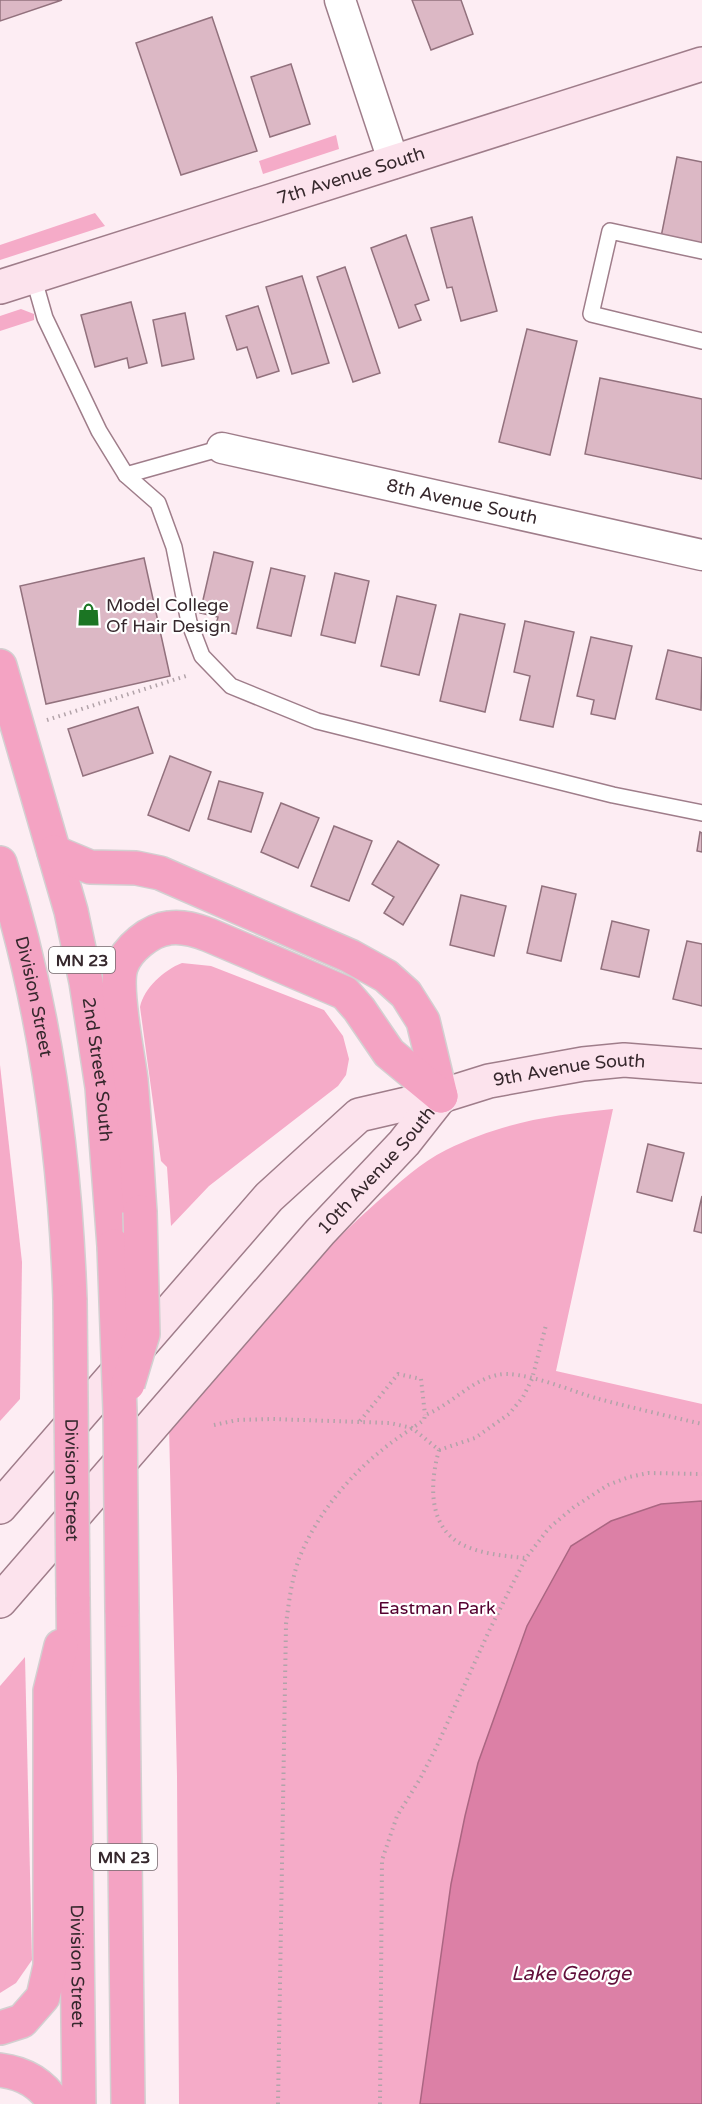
<svg xmlns="http://www.w3.org/2000/svg" width="702" height="2104" font-family="'Varela Round',sans-serif">
<rect width="100%" height="100%" fill="#fdedf3"/>
<g fill="#f5abc8">
<path d="M336,135L339,149L263,174L259,161Z"/>
<path d="M95,213L105,226L0,260V245Z"/>
<path d="M21,309L34,314V320L0,331V316Z"/>
<path d="M182,963L211,966L324,1010L343,1036L349,1059L346,1075L338,1086L209,1186L171,1226L167,1167L161,1161L140,1007C144,988 164,970 182,963Z"/>
<path d="M0,1065L22,1262L20,1399L0,1421Z"/>
<path d="M613,1109L556,1371L702,1404V2104H179L177,1776L169,1426C237,1350 301,1269 377,1202C398,1184 421,1162 446,1150C503,1122 552,1115 613,1109Z"/>
<path d="M25,1657L32,1960L16,1983L0,1993V1686Z"/>
</g>
<path fill="#dc80a6" stroke="#aa6682" stroke-width="1.5" d="M702,1501V2104H420L451,1884L465,1816L478,1763L527,1626L571,1546L611,1521L661,1504Z"/>
<g fill="#dcb8c5" stroke="#92717d" stroke-width="1.5">
<path d="M0,0H62L0,21Z"/>
<path d="M412,0H461L473,34L431,50Z"/>
<path d="M212,17L257,151L181,175L136,43Z"/>
<path d="M291,64L310,124L270,137L251,77Z"/>
<path d="M677,157L702,162V245L661,237Z"/>
<path d="M472,217L497,311L461,321L452,287L447,288L431,228Z"/>
<path d="M406,235L429,300L415,305L421,320L399,328L371,248Z"/>
<path d="M345,267L380,373L353,382L317,277Z"/>
<path d="M302,276L329,363L292,374L266,287Z"/>
<path d="M131,302L147,363L129,368L127,358L95,367L81,315Z"/>
<path d="M258,306L279,371L257,378L247,347L237,350L226,316Z"/>
<path d="M185,313L194,359L162,366L153,320Z"/>
<path d="M527,329L577,341L550,455L499,442Z"/>
<path d="M600,378L702,399V479L585,454Z"/>
<path d="M214,552L253,562L236,634L215,629L218,617L200,613Z"/>
<path d="M144,558L170,676L46,704L20,586Z"/>
<path d="M271,568L305,576L291,636L257,628Z"/>
<path d="M335,573L369,581L355,643L321,635Z"/>
<path d="M397,596L436,605L419,675L381,666Z"/>
<path d="M460,614L505,624L485,712L440,701Z"/>
<path d="M525,621L574,632L553,727L520,720L530,676L514,672Z"/>
<path d="M591,637L632,646L615,719L591,714L594,700L577,696Z"/>
<path d="M668,650L702,658L701,710L656,699Z"/>
<path d="M138,707L153,753L83,776L68,729Z"/>
<path d="M170,756L211,772L189,831L148,815Z"/>
<path d="M219,781L263,793L251,832L208,819Z"/>
<path d="M281,803L319,818L298,868L261,852Z"/>
<path d="M334,826L372,841L349,901L311,886Z"/>
<path d="M700,832L702,833V852L697,851Z"/>
<path d="M398,841L439,865L403,925L384,913L394,897L372,884Z"/>
<path d="M542,886L576,894L561,961L527,953Z"/>
<path d="M461,895L506,906L494,956L450,945Z"/>
<path d="M612,921L649,930L639,977L601,969Z"/>
<path d="M687,941L702,944V1006L673,999Z"/>
<path d="M648,1144L684,1153L672,1201L637,1192Z"/>
<path d="M702,1196V1233L694,1231Z"/>
</g>
<g fill="none" stroke-linecap="round" stroke-linejoin="round">
<defs>
<g id="lane">
<path d="M702,251L610,231L591,314L702,341"/>
<path d="M33,276L45,318L99,431L126,475L158,503L174,547L189,622L202,656L231,686L317,721L613,795L702,813"/>
<path d="M126,475L222,448"/>
</g>
<g id="street">
<path d="M340,0L394,163"/>
<path id="s1" d="M222,448L702,555"/>
</g>
<g id="secondary">
<path id="s2" d="M0,287L702,64"/>
<path id="s3" d="M0,1507L269,1197L359,1115L441,1096L489,1081L583,1064L624,1060L702,1066"/>
<path id="s4" d="M0,1601L320,1232L404,1143L441,1096"/>
</g>
<g id="highway">
<path id="s5" d="M0,666L71,911L86,982L102,1087L114,1246"/>
<path d="M54,852L90,867L136,868L160,873L350,956L386,976L406,994L423,1021L441,1096"/>
<path id="s6" d="M0,863C45,1004 65,1152 70,1300"/>
<path d="M140,1212C137,1168 135,1124 131,1080C128,1054 114,989 121,967C127,949 150,930 169,928C183,926 196,930 209,935L345,993L359,1009L389,1053L441,1096"/>
<path id="s7" d="M73,1597L79,2104"/>
<path d="M122,1610L128,2104"/>
<path d="M0,2028L22,2021L43,1997L50,1966V1691L61,1646"/>
<path d="M0,2070C24,2073 42,2083 55,2104"/>
</g>
</defs>
<use href="#lane" stroke="#9f7d8a" stroke-width="18"/>
<use href="#street" stroke="#9f7d8a" stroke-width="33"/>
<use href="#secondary" stroke="#9f7d8a" stroke-width="36"/>
<use href="#highway" stroke="#d3d0d1" stroke-width="36"/>
<g stroke="#b2a3a9" stroke-width="4" stroke-dasharray="1.5 4.5" stroke-linecap="butt">
<path d="M47,720L189,675"/>
<path d="M360,1421L398,1374L421,1379L425,1415"/>
<path d="M214,1425L237,1420L273,1419L390,1423L412,1428L439,1450C430,1482 427,1527 463,1545C482,1554 504,1556 526,1558"/>
<path d="M439,1450L475,1438L509,1414L523,1397L532,1379L546,1325"/>
<path d="M278,2104L286,1624C289,1601 292,1577 300,1556C317,1515 348,1477 382,1450C395,1439 410,1430 424,1420L425,1415C451,1405 470,1381 497,1375C520,1369 574,1392 599,1399C633,1408 668,1416 702,1424"/>
<path d="M380,2104L382,1860L397,1816L420,1779L436,1748L489,1631L510,1589L526,1558L549,1528L574,1507L608,1485L629,1477L648,1473L702,1474"/>
</g>
<use href="#lane" stroke="#fff" stroke-width="15"/>
<use href="#street" stroke="#fff" stroke-width="30"/>
<use href="#secondary" stroke="#fce3ed" stroke-width="33"/>
<use href="#highway" stroke="#f4a3c3" stroke-width="33"/>
<defs>
<g id="highway-bridge">
<path d="M114,1246L120,1411L122,1610"/>
<path id="s8" d="M70,1300L73,1597"/>
<path d="M128,1384L143,1334L140,1212"/>
</g>
</defs>
<use href="#highway-bridge" stroke="#d3d0d1" stroke-width="36" stroke-linecap="butt"/>
<use href="#highway-bridge" stroke="#f4a3c3" stroke-width="33"/>
</g>
<defs>
<symbol id="shop-bare" viewBox="-9 -9 18 18"><path d="M-5-2.5h2.3a2.7 3.5 0 0 1 5.4 0H5L5.5 6h-11ZM-1.5-2.5h3a1.5 2.3 0 0 0-3 0Z" fill="#1b7523" stroke="#fff" stroke-width="2.5" paint-order="stroke"/></symbol>
</defs>
<g fill-rule="evenodd">
<use href="#shop-bare" x="72" y="598" width="33" height="33"/>
</g>
<g text-anchor="middle" stroke-width="4.5" stroke-linejoin="round" paint-order="stroke">
<g fill="#fff" stroke="#72686c" stroke-width="1.5">
<rect x="49" y="947" width="66" height="26" rx="4.5"/>
<rect x="91" y="1844" width="66" height="26" rx="4.5"/>
</g>
<g font-size="16" font-weight="bold" fill="#36282d">
<text x="82" y="966">MN 23</text>
<text x="124" y="1863">MN 23</text>
</g>
<g font-size="18" fill="#36282d" stroke="#fff">
<text dy="6" stroke="none"><textPath href="#s2" startOffset="368">7th Avenue South</textPath></text>
<text dy="6" stroke="none"><textPath href="#s1" startOffset="246">8th Avenue South</textPath></text>
<text dy="6" stroke="none"><textPath href="#s6" startOffset="138">Division Street</textPath></text>
<text dy="6" stroke="none"><textPath href="#s5" startOffset="416">2nd Street South</textPath></text>
<text dy="6" stroke="none"><textPath href="#s3" startOffset="748">9th Avenue South</textPath></text>
<text dy="6" stroke="none"><textPath href="#s4" startOffset="572">10th Avenue South</textPath></text>
<text dy="6" stroke="none"><textPath href="#s8" startOffset="180">Division Street</textPath></text>
<text dy="6" stroke="none"><textPath href="#s7" startOffset="369">Division Street</textPath></text>
</g>
<g font-size="18" fill="#36282d" stroke="#fff" text-anchor="start">
<text x="106" y="611">Model College<tspan x="106" dy="21">Of Hair Design</tspan></text>
</g>
<g font-size="18" fill="#54002f" stroke="#fff">
<text x="437" y="1614">Eastman Park</text>
</g>
<g font-size="20" font-style="italic" fill="#62103b" stroke="#fff">
<text x="571" y="1980">Lake George</text>
</g>
</g>
</svg>
